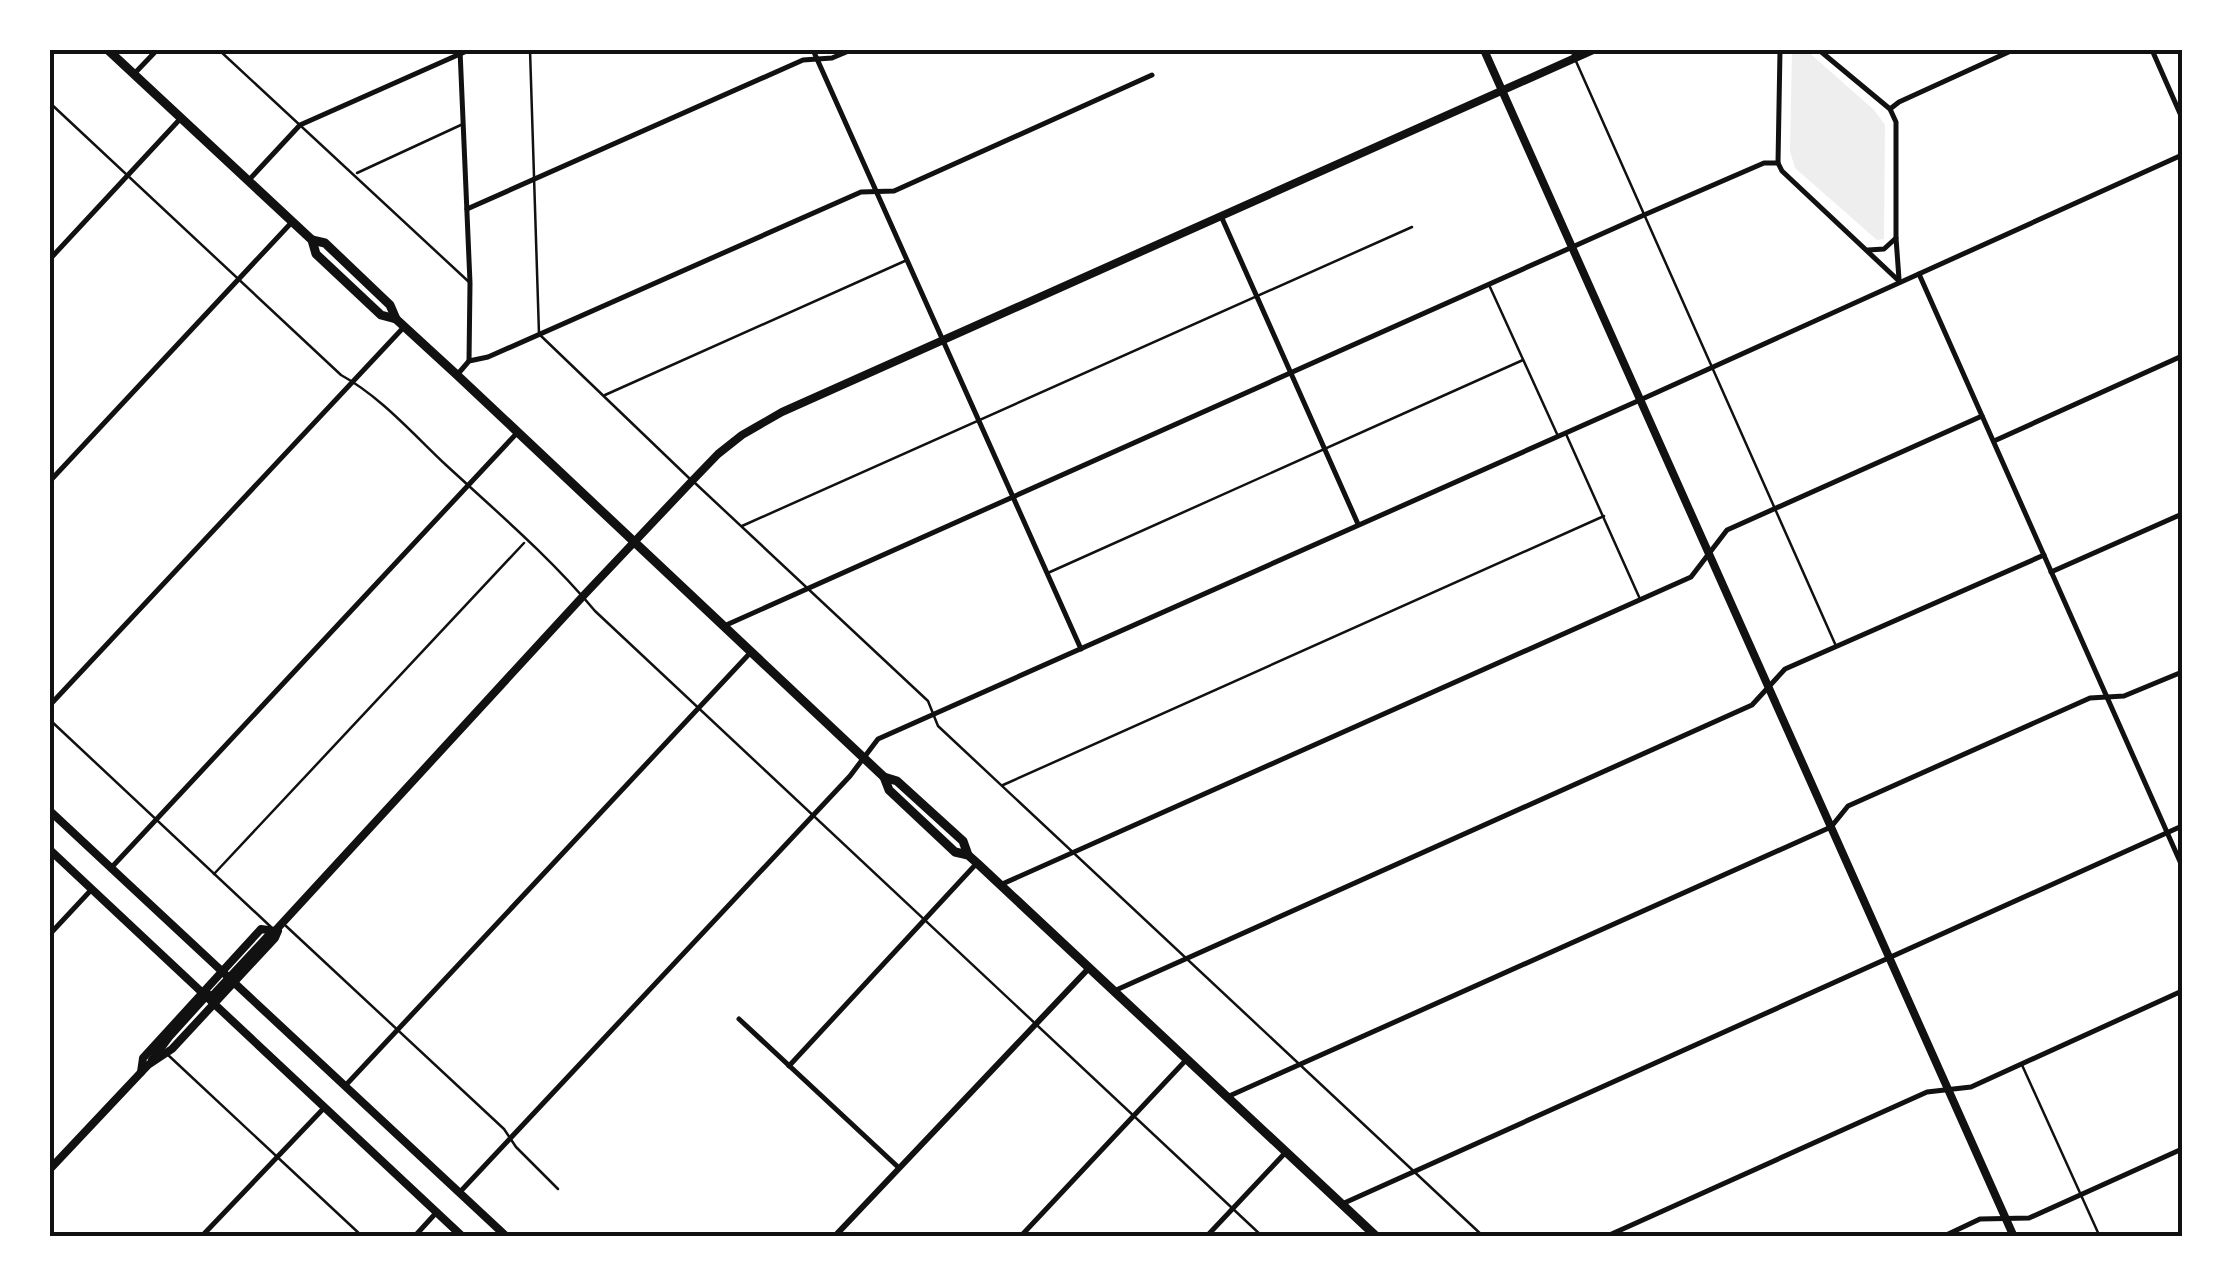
<svg xmlns="http://www.w3.org/2000/svg" width="2232" height="1287" font-family="'PT Sans',sans-serif">
<rect width="100%" height="100%" fill="#fff"/>
<path fill="#eee" d="M1792,50H1806L1874,110L1885,125L1884,239L1877,240L1795,168L1790,151Z"/>
<g fill="none" stroke-linecap="round" stroke-linejoin="round">
<g stroke="#111" stroke-width="2.5">
<path d="M219,50L469,282"/>
<path d="M530,50L539,334L689,478"/>
<path d="M1571,50L1836,646"/>
<path d="M50,103L341,375C381,397 413,434 446,465C497,512 551,558 595,611L1263,1237"/>
<path d="M357,173L463,124"/>
<path d="M1490,287L1557,434"/>
<path d="M605,395L907,260"/>
<path d="M1566,434L1640,599"/>
<path d="M695,483L928,701L938,726L1484,1237"/>
<path d="M742,526L1412,227"/>
<path d="M1050,572L1523,360"/>
<path d="M50,720L271,927"/>
<path d="M1003,785L1604,516"/>
<path d="M214,874L524,543"/>
<path d="M286,926L504,1129L516,1147L558,1189"/>
<path d="M167,1054L363,1237"/>
<path d="M2022,1065L2100,1237"/>
</g>
<g stroke="#111" stroke-width="5">
<path d="M460,50L470,283L469,361"/>
<path d="M813,50L1081,649"/>
<path d="M1780,50L1778,163L1782,171L1899,281"/>
<path d="M1819,50L1890,109L1896,122V238L1899,279"/>
<path d="M2152,50L2182,118"/>
<path d="M134,74L157,50"/>
<path d="M1890,109L1899,102L2013,50"/>
<path d="M248,181L300,125L469,50"/>
<path d="M467,209L803,60L832,58L851,50"/>
<path d="M1221,216L1358,524"/>
<path d="M1868,250L1884,249L1896,238"/>
<path d="M50,259L181,118"/>
<path d="M1919,274L2182,866"/>
<path d="M457,375L469,361L488,357L861,192L894,191L1152,75"/>
<path d="M1994,441L2182,356"/>
<path d="M50,481L292,222"/>
<path d="M2051,572L2182,514"/>
<path d="M724,626L1644,215L1764,163H1778"/>
<path d="M50,705L403,328"/>
<path d="M111,868L517,433"/>
<path d="M1000,885L1691,577L1727,530L1982,416"/>
<path d="M50,934L92,889"/>
<path d="M1114,991L1752,705L1785,669L2044,555"/>
<path d="M739,1019L898,1167"/>
<path d="M789,1066L977,863"/>
<path d="M345,1086L751,652"/>
<path d="M1227,1097L1831,827L1848,806L2090,698L2124,696L2182,672"/>
<path d="M459,1193L850,776L878,739L1640,400L2182,155"/>
<path d="M1342,1204L2182,826"/>
<path d="M201,1237L324,1108"/>
<path d="M414,1237L435,1214"/>
<path d="M1020,1237L1186,1060"/>
<path d="M1206,1237L1286,1152"/>
<path d="M1605,1237L1927,1092L1971,1087L2182,991"/>
<path d="M1942,1237L1980,1219L2029,1218L2182,1149"/>
</g>
<path stroke="#111" stroke-width="6" d="M834,1237L1089,968"/>
<g stroke="#111" stroke-width="8">
<path d="M1484,50L2014,1237"/>
<path d="M50,811L507,1237"/>
<path d="M50,850L463,1237"/>
<path d="M213,1004L214,994L268,936L275,931L585,594L691,482L718,454L742,435L782,412L1593,50"/>
<path d="M152,1060L169,1037L208,994"/>
<path d="M141,1072L143,1058L261,929L275,931"/>
<path d="M50,1169L148,1065L172,1049L275,938L278,931"/>
</g>
<g stroke="#111" stroke-width="9">
<path d="M108,50L312,240L316,254L381,315L396,319L457,375L884,777L889,790L955,852L968,855L977,863L1377,1237"/>
<path d="M312,240L325,243L390,305L396,319"/>
<path d="M884,777L897,781L963,841L968,855"/>
</g>
</g>
<rect width="2232" height="1287" fill="none" stroke="#ffffff" stroke-width="105"/>
<rect x="52" y="52" width="2128" height="1182" fill="none" stroke="#111" stroke-width="4"/>
</svg>
